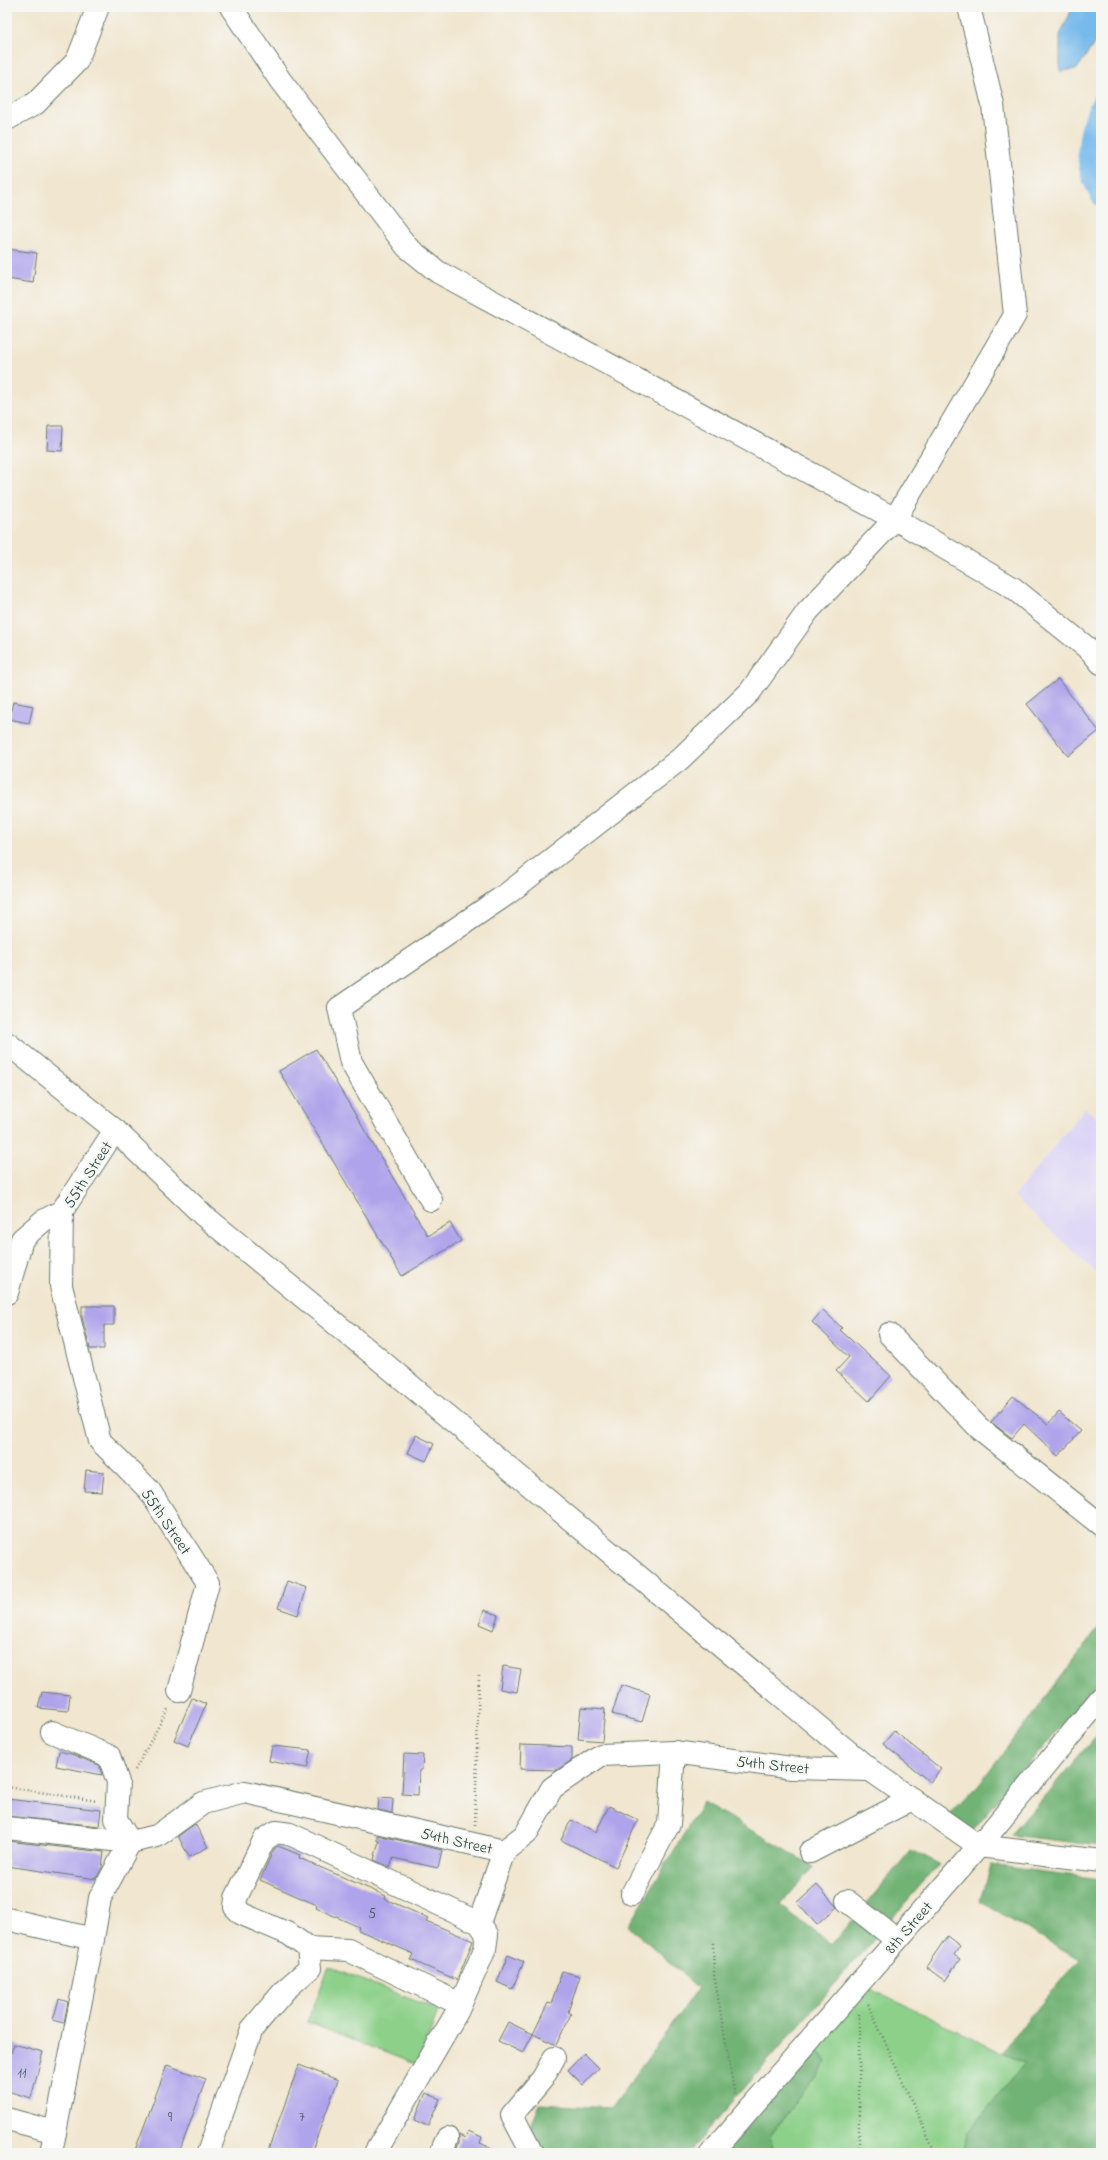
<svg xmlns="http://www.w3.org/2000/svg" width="1108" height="2160" font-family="'Indie Flower',sans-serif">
<rect width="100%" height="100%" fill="#f6f6f2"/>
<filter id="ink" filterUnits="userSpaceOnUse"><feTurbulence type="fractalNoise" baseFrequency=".025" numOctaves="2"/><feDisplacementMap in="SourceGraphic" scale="8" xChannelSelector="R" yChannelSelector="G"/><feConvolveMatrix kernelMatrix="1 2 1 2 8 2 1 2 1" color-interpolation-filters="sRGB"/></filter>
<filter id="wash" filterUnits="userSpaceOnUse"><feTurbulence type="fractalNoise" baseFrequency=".012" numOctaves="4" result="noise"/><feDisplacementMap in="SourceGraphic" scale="16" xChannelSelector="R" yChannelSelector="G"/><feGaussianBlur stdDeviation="0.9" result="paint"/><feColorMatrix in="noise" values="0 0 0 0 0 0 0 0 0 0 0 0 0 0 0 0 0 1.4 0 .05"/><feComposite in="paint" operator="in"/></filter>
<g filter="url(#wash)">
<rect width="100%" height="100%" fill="#f1e6cf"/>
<path fill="#ddd5f6" d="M1085,1108L1101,1122V1277L1014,1196Z"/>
<g fill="#8cd089" stroke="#56865e">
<path d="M329,1967L439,2010L417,2065L307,2022Z"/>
<path d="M869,1988L1025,2064L967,2133L964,2153H774L770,2136L827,2062L815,2047Z"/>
</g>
<g fill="#71b275" stroke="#487854">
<path d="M1101,1625V1679L971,1832L949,1815L979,1784Z"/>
<path d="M1101,1730V1846L1011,1835Z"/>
<path d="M703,1802L814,1867L780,1905L832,1945L911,1850L939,1864L688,2153H519L539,2104L612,2108L698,1988L629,1926Z"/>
<path d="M990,1865L1101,1879V2153H964L967,2133L1025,2064L1001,2052L1079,1959L980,1901Z"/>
<path d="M815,2047L827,2062L770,2136L774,2153H724Z"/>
</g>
<path fill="#76b9eb" stroke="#4a7b90" d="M1073,7H1101V33L1077,69L1060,71V35Z"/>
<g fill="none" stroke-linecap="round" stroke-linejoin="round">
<path stroke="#76b9eb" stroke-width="19" d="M1101,102C1085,134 1080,165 1101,197"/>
</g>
<g id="blocks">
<g fill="#afa3eb">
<path d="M7,249L37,253L33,283L7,279Z"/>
<path d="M48,426H63L62,451L47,450Z"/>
<path d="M1058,679L1099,731L1068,756L1027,704Z"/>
<path d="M13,702L33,706L29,723L9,719Z"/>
<path d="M316,1049L428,1236L450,1223L461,1241L402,1276L279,1071Z"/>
<path d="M82,1306H114V1325H104V1349H90L82,1317Z"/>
<path d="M823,1310L842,1328L840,1330L891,1376L869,1401L836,1371L849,1357L812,1322Z"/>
<path d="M1013,1396L1048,1424L1059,1412L1081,1431L1058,1456L1024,1424L1012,1438L991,1422Z"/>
<path d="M416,1435L434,1444L426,1461L408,1453Z"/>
<path d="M86,1470L104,1472L102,1492L84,1491Z"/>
<path d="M287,1581L307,1588L298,1615L278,1608Z"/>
<path d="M484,1610L498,1615L493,1630L479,1624Z"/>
<path d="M503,1666L521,1669L517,1692L500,1689Z"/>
<path d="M621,1685L650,1694L642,1722L612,1714Z"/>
<path d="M42,1692L70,1695L68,1711L38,1708Z"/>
<path d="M192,1698L206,1704L188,1746L174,1740Z"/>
<path d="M581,1707L605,1709L602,1741L578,1739Z"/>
<path d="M894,1731L941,1769L930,1782L883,1744Z"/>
<path d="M521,1745L572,1747V1760L557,1770L520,1769Z"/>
<path d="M272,1746L311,1750L307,1768L269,1761Z"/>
<path d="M59,1751L71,1754L99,1765L102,1775L56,1766Z"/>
<path d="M404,1754L423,1755L422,1770H419L418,1795L402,1794Z"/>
<path d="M379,1798L393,1799L392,1813L378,1810Z"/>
<path d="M7,1799L101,1810L99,1826L7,1816Z"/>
<path d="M609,1806L638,1820L616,1867L561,1840L571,1820L596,1832Z"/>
<path d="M195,1824L208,1847L189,1857L178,1836Z"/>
<path d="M377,1835L442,1850L438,1868L393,1858L390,1867L374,1860L379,1841H377Z"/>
<path d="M7,1841L104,1852L102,1867L96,1879L7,1866Z"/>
<path d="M278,1846L300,1855L299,1858L386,1896L385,1899L428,1918L426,1921L473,1941L457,1980L411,1960L414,1954L358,1930L359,1927L316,1908L317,1905L260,1880L274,1849Z"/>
<path d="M817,1885L837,1907L817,1925L797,1903Z"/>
<path d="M947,1936L960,1946L954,1955L960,1959L945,1981L926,1967Z"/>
<path d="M508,1955L524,1962L512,1989L497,1982Z"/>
<path d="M562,1971L580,1976L568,2012L571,2014L556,2045L533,2034L548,2003L551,2004Z"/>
<path d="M59,1999L68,2002L64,2023L53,2020Z"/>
<path d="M508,2022L533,2034L523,2053L498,2041Z"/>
<path d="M14,2044L43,2052L31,2098L7,2091V2052L11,2053Z"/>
<path d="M584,2053L599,2068L583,2085L568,2070Z"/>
<path d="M167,2065L206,2079L179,2153H134Z"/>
<path d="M299,2065L338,2080L311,2153H267Z"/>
<path d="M426,2093L440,2099L428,2126L414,2120Z"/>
<path d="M468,2131L482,2137L480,2143L502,2153H454L459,2143V2135L465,2138Z"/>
</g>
</g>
</g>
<g filter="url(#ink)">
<use href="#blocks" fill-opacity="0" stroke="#68786a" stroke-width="1"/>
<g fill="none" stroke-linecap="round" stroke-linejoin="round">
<defs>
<g id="minor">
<path d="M231,7L280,80L407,247L438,272L895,519L1013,588L1091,651L1101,663"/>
<path d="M7,119L35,104L77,61L98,7"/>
<path d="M7,1043L115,1130L203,1215L380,1360L870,1770L979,1846L1101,1861"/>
<path d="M115,1130L62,1211L61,1286L100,1441L149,1490L208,1583L179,1691"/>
<path d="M431,1200L351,1062L339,1008L507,894L680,759L750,692L808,611L895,519L1015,315L993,105L969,7"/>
<path d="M7,1293L22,1239L43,1221L62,1211"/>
<path d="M889,1334L979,1428L1101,1525"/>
<path d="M52,1732L109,1756L118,1782L116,1819L130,1842"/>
<path d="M7,1828L130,1842"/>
<path d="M810,1852L912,1799"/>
<path d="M632,1894L669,1824L674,1752"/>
<path d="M847,1901L897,1940"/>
<path d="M7,1919L93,1939"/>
<path d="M479,1923L504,1851"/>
<path d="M308,1948L348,1950L460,2004"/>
<path d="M7,2119L55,2132"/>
<path d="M51,2153L93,1939L100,1898L130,1842L157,1836L203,1803L245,1792L504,1851L526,1834L552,1788L601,1755L674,1752L792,1768L870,1770"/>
<path d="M208,2153L252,2029L285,1990L310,1968L308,1948L289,1934L242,1914L235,1907L236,1898L264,1840L276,1832L290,1834L479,1923L487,1934L485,1949L457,2012L375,2153"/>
<path d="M441,2153L447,2138"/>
<path d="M532,2153L512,2115L543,2078L554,2058"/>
<path d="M711,2153L979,1846L1101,1698"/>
</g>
</defs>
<use href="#minor" stroke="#68786a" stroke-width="24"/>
<g stroke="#68786a" stroke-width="2.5" stroke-dasharray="1 3" stroke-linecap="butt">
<path d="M135,1770L169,1707"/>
<path d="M7,1787L97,1801"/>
<path d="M475,1825L479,1676"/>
<path d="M713,1943L714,1975L735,2096"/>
<path d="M868,2004L935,2153"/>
<path d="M859,2014V2153"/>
</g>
<use href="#minor" stroke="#fff" stroke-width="22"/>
</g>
</g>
<g text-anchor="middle" stroke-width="4" stroke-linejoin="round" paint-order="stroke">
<g font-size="14" fill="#435662">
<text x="372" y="1918">5</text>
<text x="22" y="2077">11</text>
<text x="170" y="2121">9</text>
<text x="302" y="2121">7</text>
</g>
<g font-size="16" fill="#1f3d34" stroke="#f6f6f2">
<text transform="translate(87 1174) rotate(-57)" y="6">55th Street</text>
<text transform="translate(167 1521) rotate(56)" y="6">55th Street</text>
<text transform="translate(773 1764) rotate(6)" y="6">54th Street</text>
<text transform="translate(457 1840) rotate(13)" y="6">54th Street</text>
<text transform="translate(908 1927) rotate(-49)" y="6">8th Street</text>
</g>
</g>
<rect width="1108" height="2160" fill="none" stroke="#f6f6f2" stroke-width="24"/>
</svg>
